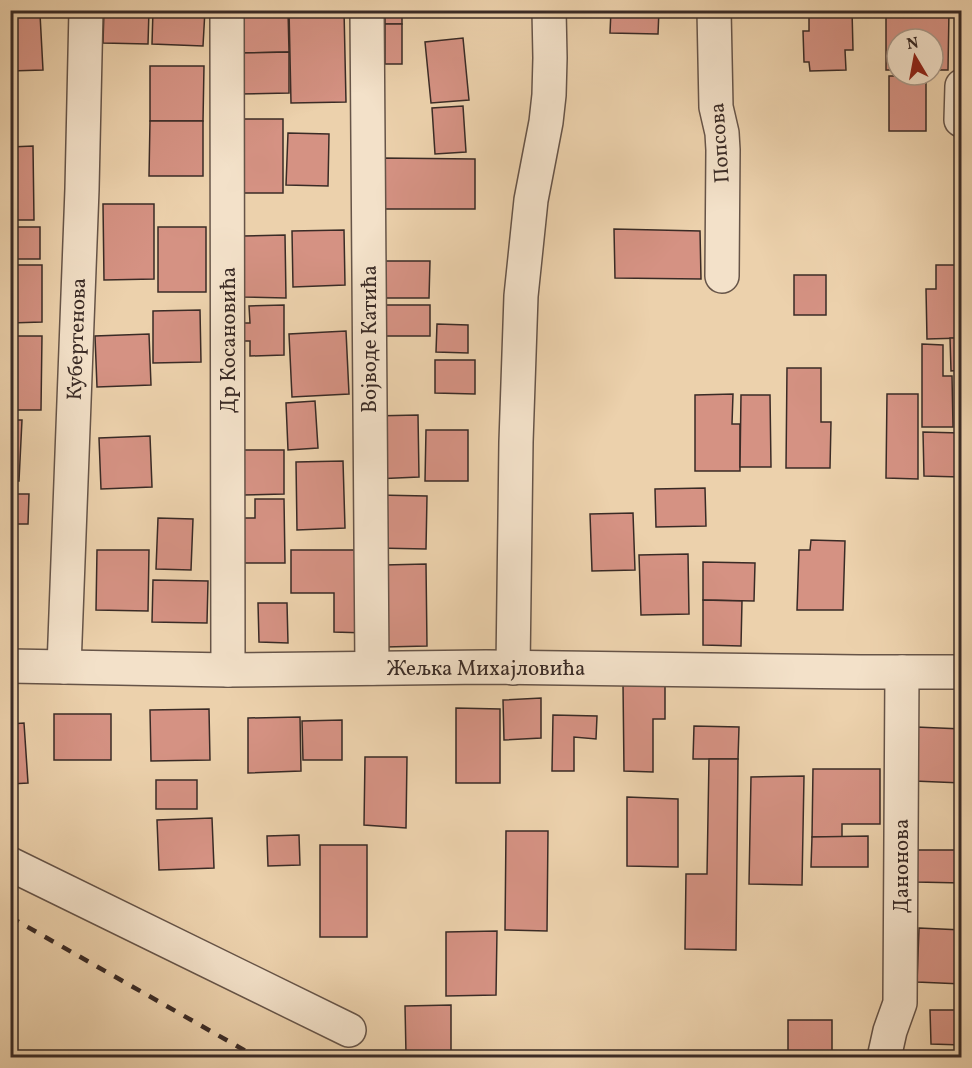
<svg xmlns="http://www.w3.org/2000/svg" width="972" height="1068" font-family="Vollkorn,serif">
<rect width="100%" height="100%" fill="#ecd1ac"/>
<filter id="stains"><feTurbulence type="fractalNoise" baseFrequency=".00333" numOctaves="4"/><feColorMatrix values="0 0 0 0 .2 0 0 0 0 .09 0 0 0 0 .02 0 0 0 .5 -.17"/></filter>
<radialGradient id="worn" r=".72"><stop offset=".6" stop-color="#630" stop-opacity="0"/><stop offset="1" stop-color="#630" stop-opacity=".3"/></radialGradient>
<g fill="#d59283" stroke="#3a2b26" stroke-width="1.5">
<path d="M10,10H24V15L40,14L43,70L10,71Z"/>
<path d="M104,10H149L148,44L103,43Z"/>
<path d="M153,10H205L203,46L152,44Z"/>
<path d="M237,10H288L289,52L238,53Z"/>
<path d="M289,10H344L346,102L291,103Z"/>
<rect x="385" y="10" width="17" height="14"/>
<path d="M611,10H659L658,34L610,33Z"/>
<path d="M809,10H852L853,50H845L846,70L810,71L809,62H804L803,31H809Z"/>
<path d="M886,10H949L948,70H933V39H897V70H886Z"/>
<rect x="385" y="24" width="17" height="40"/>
<path d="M463,38L469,100L431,103L425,42Z"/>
<path d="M289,52V93L238,94V53Z"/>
<path d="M150,66H204L203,121H150Z"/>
<rect x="889" y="76" width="37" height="55"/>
<path d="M463,106L466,152L435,154L432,108Z"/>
<rect x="242" y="119" width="41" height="74"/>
<path d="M150,121H203V176H149Z"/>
<path d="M288,133L329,134L328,186L286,185Z"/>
<path d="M33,146L34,220H10V147Z"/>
<path d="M382,158L475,159V209H382Z"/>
<path d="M103,204H154V279L104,280Z"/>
<rect x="10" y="227" width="30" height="32"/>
<rect x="158" y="227" width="48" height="65"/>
<path d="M614,229L700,231L701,279L615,278Z"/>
<path d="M344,230L345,285L293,287L292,231Z"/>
<path d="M285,235L286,298L244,297L243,236Z"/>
<path d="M385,261H430L429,298H383Z"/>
<path d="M10,265H42V322L10,323Z"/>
<path d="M936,265H962V338L927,339L926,289H936Z"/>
<rect x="794" y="275" width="32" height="40"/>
<path d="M284,305V355L250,356V341H241L240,323H250L249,306Z"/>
<rect x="383" y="305" width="47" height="31"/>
<path d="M200,310L201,362L153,363V311Z"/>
<path d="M437,324L468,325V353L436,352Z"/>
<path d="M346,331L349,394L292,397L289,334Z"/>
<path d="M149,334L151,385L97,387L95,336Z"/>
<path d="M10,336H42L41,410H10Z"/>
<path d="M950,338H962V370L951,371Z"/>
<path d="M922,344L943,345V376H952L953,427H922Z"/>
<path d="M435,360H475V394L435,393Z"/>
<path d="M787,368H821V422H831L830,468H786Z"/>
<path d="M733,394L732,424H740V471H695V395Z"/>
<path d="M887,394H918V479L886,478Z"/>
<path d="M741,395H770L771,467H740Z"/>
<path d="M315,401L318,448L288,450L286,403Z"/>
<path d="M418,415L419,477L374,479L372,416Z"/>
<path d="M10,420H22L19,481H10Z"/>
<path d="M426,430H468V481H425Z"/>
<path d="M923,432L960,433V477L924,476Z"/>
<path d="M150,436L152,487L101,489L99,438Z"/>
<path d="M243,450H284V494L243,495Z"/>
<path d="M343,461L345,528L297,530L296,462Z"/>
<path d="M705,488L706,526L656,527L655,489Z"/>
<path d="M10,494H29L28,524H10Z"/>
<path d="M377,495L427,496L426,549L377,548Z"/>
<path d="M255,499H284L285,563H244L243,518H255Z"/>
<path d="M633,513L635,570L592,571L590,514Z"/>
<path d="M158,518L193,519L191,570L156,569Z"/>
<path d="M811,540L845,541L843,610H797L799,550H810Z"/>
<path d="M10,547H16L14,624H10Z"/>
<path d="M97,550H149L148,611L96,610Z"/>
<path d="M291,550H365L366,633L334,632V593H291Z"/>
<path d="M688,554L689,614L641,615L639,555Z"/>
<path d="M703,562L755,563L754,601L703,600Z"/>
<path d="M426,564L427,646L385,647L384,565Z"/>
<path d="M153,580L208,581L207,623L152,622Z"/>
<path d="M703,600L742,601L741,646L703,645Z"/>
<path d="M258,603H287L288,643L259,642Z"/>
<path d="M623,684H665V719H653V772L624,771Z"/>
<path d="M541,698V738L504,740L503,700Z"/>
<path d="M456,708L500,709V783H456Z"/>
<path d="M209,709L210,760L151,761L150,710Z"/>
<rect x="54" y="714" width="57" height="46"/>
<path d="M553,715L597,716L596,739L574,737V771H552Z"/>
<path d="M300,717L301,771L248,773V718Z"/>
<path d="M342,720V760H303L302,721Z"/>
<path d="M24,723L28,783L10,784V724Z"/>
<path d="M694,726L739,727L738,759H693Z"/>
<path d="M916,727L962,729V783L914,781Z"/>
<path d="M365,757H407L406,828L364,825Z"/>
<path d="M709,759H738L736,950L685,949L686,874H707Z"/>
<path d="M813,769H880V824H842V837H812Z"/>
<path d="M804,776L802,885L749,884L751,777Z"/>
<rect x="156" y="780" width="41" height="29"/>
<path d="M627,797L678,799V867L627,866Z"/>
<path d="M212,818L214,868L159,870L157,820Z"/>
<path d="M506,831H548L547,931L505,930Z"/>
<path d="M299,835L300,865L268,866L267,836Z"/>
<path d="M868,836V867H811L812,837Z"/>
<rect x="320" y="845" width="47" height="92"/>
<path d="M917,850H962V883L916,882Z"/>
<path d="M919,928L962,930V984L917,982Z"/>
<path d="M497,931L496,995L446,996V932Z"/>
<path d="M451,1005V1053L406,1054L405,1006Z"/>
<path d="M930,1010H962V1045L931,1044Z"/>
<rect x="788" y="1020" width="44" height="36"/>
</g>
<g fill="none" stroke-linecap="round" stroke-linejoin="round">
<defs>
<g id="minor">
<path d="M227,10L228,670"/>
<path d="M367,10L372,668"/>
<path d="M714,10L716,107L722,133L723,150L722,276"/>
<path d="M961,120L962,86"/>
<path d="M10,666L228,670L486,667L860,672H962"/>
<path d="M64,667L82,189L86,10"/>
<path d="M513,668L516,442L521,296L531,200L546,122L549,95L550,58L549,10"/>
<path d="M10,864L349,1030"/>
<path d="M884,1058L890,1031L900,1003L902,672"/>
</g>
</defs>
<use href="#minor" stroke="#665448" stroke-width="36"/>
<use href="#minor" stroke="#f3e1c9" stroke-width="33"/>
<path stroke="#3a2b26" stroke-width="4.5" stroke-dasharray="10 10" stroke-linecap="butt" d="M10,917L258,1058"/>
</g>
<g text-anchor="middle" stroke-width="6" stroke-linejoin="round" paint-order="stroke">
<g font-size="21" fill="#3a2b26" stroke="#f3e1c9">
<text transform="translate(719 143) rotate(-94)" y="7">Попсова</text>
<text transform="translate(76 339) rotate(-88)" y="7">Кубертенова</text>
<text transform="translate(369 339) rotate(-90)" y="7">Војводе Катића</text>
<text transform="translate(228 340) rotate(-90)" y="7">Др Косановића</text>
<text x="486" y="675">Жељка Михајловића</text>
<text transform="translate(901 866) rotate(-90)" y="7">Данонова</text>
</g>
</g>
<rect width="972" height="1068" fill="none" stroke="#ecd1ac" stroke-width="36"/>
<rect x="12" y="12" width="948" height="1044" fill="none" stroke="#3a2b26" stroke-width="3"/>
<rect x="18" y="18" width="936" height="1032" fill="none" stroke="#3a2b26" stroke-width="1.5"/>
<g transform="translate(915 57) rotate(350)"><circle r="28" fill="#f3e1c9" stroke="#a99888" stroke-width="1.5"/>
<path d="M0-4.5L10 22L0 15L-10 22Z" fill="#8f2418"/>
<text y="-9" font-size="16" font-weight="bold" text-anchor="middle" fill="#3a2b26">N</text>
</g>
<rect width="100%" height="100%" filter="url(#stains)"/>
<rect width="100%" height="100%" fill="url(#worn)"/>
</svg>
